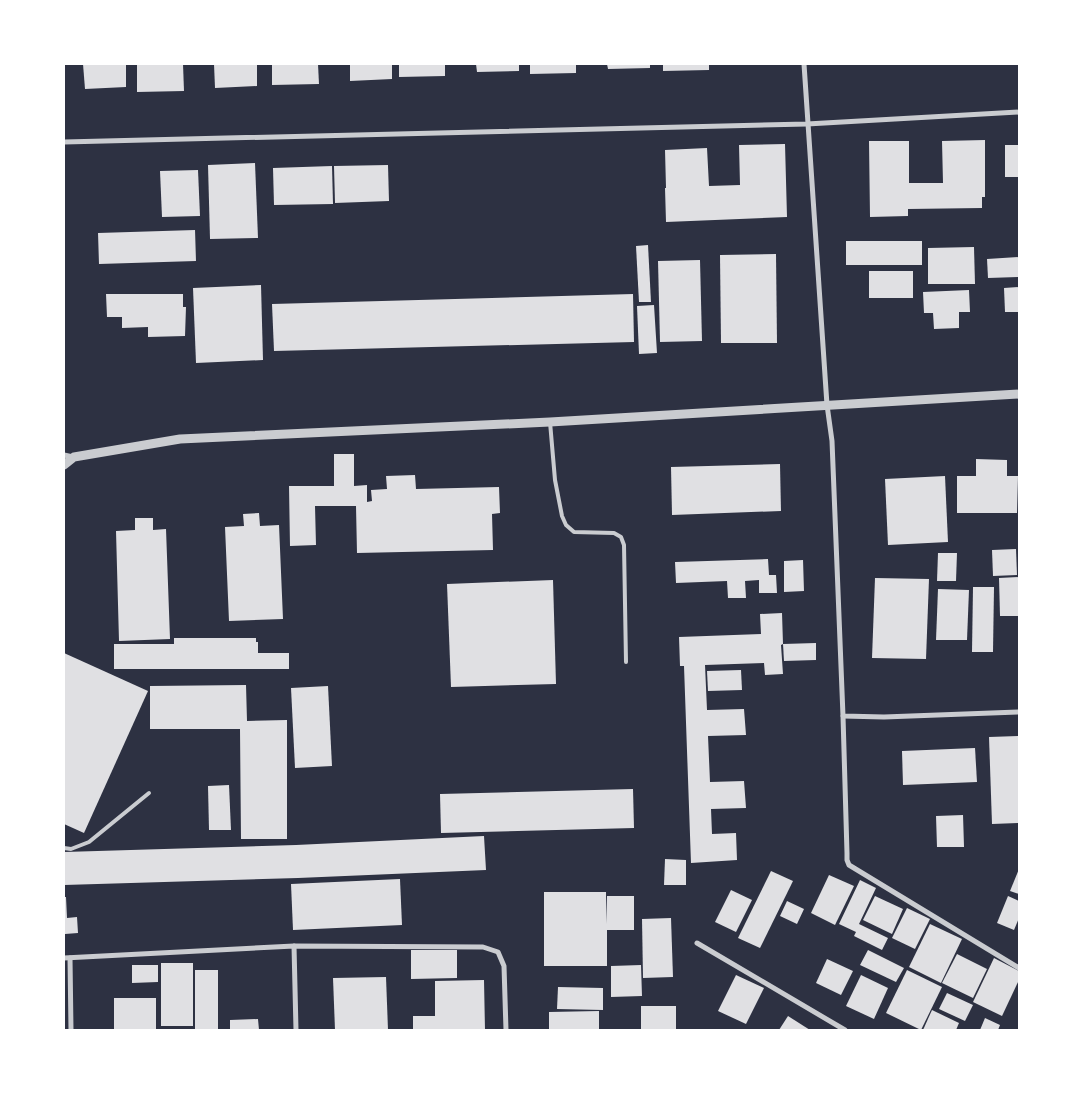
<svg xmlns="http://www.w3.org/2000/svg" width="1083" height="1094" font-family="'Source Sans 3',sans-serif">
<rect width="100%" height="100%" fill="#2d3142"/>
<g fill="#e0e0e3">
<path d="M83,64H126V87L85,89Z"/>
<path d="M137,64H183L184,91L137,92Z"/>
<path d="M214,64H257V86L215,88Z"/>
<path d="M272,64H318L319,84L272,85Z"/>
<path d="M350,64H392V79L350,81Z"/>
<path d="M399,64H445V76L399,77Z"/>
<path d="M476,64H519V71L477,72Z"/>
<path d="M530,64H576V73L530,74Z"/>
<path d="M607,64H650V68L608,69Z"/>
<path d="M663,64H709V70L663,71Z"/>
<path d="M985,140V197H982V208L908,209V216L870,217L869,141H909V183H943L942,141Z"/>
<path d="M785,144L787,217L666,222L665,188H666L665,150L707,148L709,186L740,185L739,145Z"/>
<rect x="1005" y="145" width="14" height="32"/>
<path d="M255,163L258,238L210,239L208,165Z"/>
<path d="M388,165L389,201L335,203L334,166Z"/>
<path d="M332,166L333,204L274,205L273,168Z"/>
<path d="M198,170L200,216L162,217L160,171Z"/>
<path d="M195,230L196,261L99,264L98,233Z"/>
<rect x="846" y="241" width="76" height="24"/>
<path d="M648,245L651,302H639L636,246Z"/>
<path d="M974,247L975,284H928V248Z"/>
<path d="M776,254L777,343H721L720,255Z"/>
<path d="M1019,257V277L988,278L987,259Z"/>
<path d="M700,260L702,341L660,342L658,261Z"/>
<rect x="869" y="271" width="44" height="27"/>
<path d="M261,285L263,360L196,363L193,288Z"/>
<path d="M1019,287V312H1005L1004,288Z"/>
<path d="M969,290L970,312H959V328L934,329L933,313H924L923,292Z"/>
<path d="M106,294H183V307H186L185,336L148,337V327L122,328V317H107Z"/>
<path d="M633,294L634,342L274,351L272,304Z"/>
<path d="M654,305L657,353L639,354L637,306Z"/>
<path d="M334,454H354V486L367,485V502L372,501L371,490L387,489L386,476L415,475L416,489L499,487L500,513L492,514L493,550L357,553L356,506H315L316,545L290,546L289,486H334Z"/>
<path d="M976,459L1007,460V476H1018L1017,513H957V476H976Z"/>
<path d="M780,464L781,511L672,515L671,467Z"/>
<path d="M945,476L948,542L888,545L885,479Z"/>
<path d="M259,513L260,526L279,525L283,619L229,621L225,527L244,526L243,514Z"/>
<path d="M135,518H153V530L166,529L170,639L119,641L116,531L135,530Z"/>
<path d="M1016,549L1017,575L993,576L992,550Z"/>
<path d="M938,553H957L956,581H937Z"/>
<path d="M768,559L769,575H776L777,593H759V580L745,581L746,598H728L727,581L676,583L675,562Z"/>
<path d="M803,560L804,591L784,592V561Z"/>
<path d="M1019,577V616H1000L999,578Z"/>
<path d="M875,578L929,579L926,659L872,658Z"/>
<path d="M553,580L556,684L451,687L447,584Z"/>
<path d="M973,587H994L993,652H972Z"/>
<path d="M938,589L969,590L967,640H936Z"/>
<path d="M782,613L783,644L781,645L783,674L765,675L764,663L705,665L707,710L744,709L746,735L708,736L710,782L744,781L746,808L711,809L712,834L736,833L737,860L691,863L684,666H680L679,637L761,634L760,614Z"/>
<path d="M174,638H256V642H258V653H289V669H114V644H174Z"/>
<path d="M816,643V660L784,661L783,644Z"/>
<path d="M64,653L148,691L84,833L64,824Z"/>
<path d="M741,670L742,690L708,691L707,671Z"/>
<path d="M246,685L247,721L287,720V839H241L240,729H150V686Z"/>
<path d="M328,686L332,766L295,768L291,688Z"/>
<path d="M1019,736V823L992,824L989,737Z"/>
<path d="M975,748L977,782L903,785L902,751Z"/>
<path d="M229,785L231,830H209L208,786Z"/>
<path d="M633,789L634,828L441,833L440,794Z"/>
<path d="M963,815L964,847H937L936,816Z"/>
<path d="M484,836L486,870L298,878L64,885V852L296,845Z"/>
<path d="M665,859L686,860V885H664Z"/>
<path d="M1019,869V894L1010,891Z"/>
<path d="M771,871L793,881L760,948L738,938Z"/>
<path d="M829,875L854,886L835,925L811,913Z"/>
<path d="M400,879L402,925L293,930L291,884Z"/>
<path d="M860,880L876,888L859,924L888,938L882,950L854,936L856,932L839,924Z"/>
<path d="M731,890L752,900L736,932L715,922Z"/>
<path d="M544,892H606V924L607,896H634V930H607V966H544Z"/>
<path d="M875,896L903,909L892,934L863,920Z"/>
<path d="M1008,896L1019,901V918L1014,930L997,923Z"/>
<path d="M64,897H66L67,918L77,917L78,933L65,934Z"/>
<path d="M787,901L804,909L797,924L780,916Z"/>
<path d="M907,908L930,919L915,949L892,938Z"/>
<path d="M671,918L673,977L643,978L642,919Z"/>
<path d="M930,924L962,939L941,983L909,967Z"/>
<path d="M411,950H457V978L411,979Z"/>
<path d="M868,950L904,968L896,982L860,965Z"/>
<path d="M957,954L987,969L973,998L942,983Z"/>
<path d="M994,958L1019,971V980L1002,1016L973,1002Z"/>
<path d="M827,959L853,971L841,995L816,983Z"/>
<rect x="161" y="963" width="32" height="63"/>
<path d="M132,965H158V982L132,983Z"/>
<path d="M641,965L642,996L611,997V966Z"/>
<rect x="195" y="970" width="23" height="60"/>
<path d="M907,970L942,987L921,1030L886,1013Z"/>
<path d="M736,975L764,988L746,1024L718,1011Z"/>
<path d="M861,975L888,988L874,1019L846,1006Z"/>
<path d="M386,977L388,1030H335L333,978Z"/>
<path d="M484,980L485,1030H413V1016H435V981Z"/>
<path d="M558,987L603,988V1010L557,1009Z"/>
<path d="M947,993L973,1005L965,1021L939,1009Z"/>
<rect x="114" y="998" width="42" height="32"/>
<rect x="641" y="1006" width="35" height="24"/>
<path d="M932,1010L959,1023L956,1030H923Z"/>
<path d="M599,1011V1030H549V1012Z"/>
<path d="M788,1016L810,1030H779Z"/>
<path d="M985,1018L1000,1025L998,1030H980Z"/>
<path d="M258,1019L259,1030H230V1020Z"/>
</g>
<g fill="none" stroke-linecap="round" stroke-linejoin="round">
<g stroke="#caccd0" stroke-width="4">
<path d="M550,422L555,480L562,516L566,525L574,532L614,533L621,537L624,545L626,662"/>
<path d="M64,848L71,849L89,842L149,793"/>
</g>
<g stroke="#caccd0" stroke-width="5">
<path d="M804,64L827,405L832,441L843,716L884,717L1019,712"/>
<path d="M64,142L807,124L1019,112"/>
<path d="M64,455L73,457"/>
<path d="M843,716L847,853V860L849,865L1019,968"/>
<path d="M697,943L845,1030"/>
<path d="M294,946L296,1030"/>
<path d="M64,958L294,946L483,947L498,952L504,966L506,1030"/>
<path d="M70,958L71,1030"/>
</g>
<path stroke="#caccd0" stroke-width="9" d="M64,465L74,457L180,439L550,422L1019,394"/>
</g>
<rect width="1083" height="1094" fill="none" stroke="#ffffff" stroke-width="130"/>
</svg>
